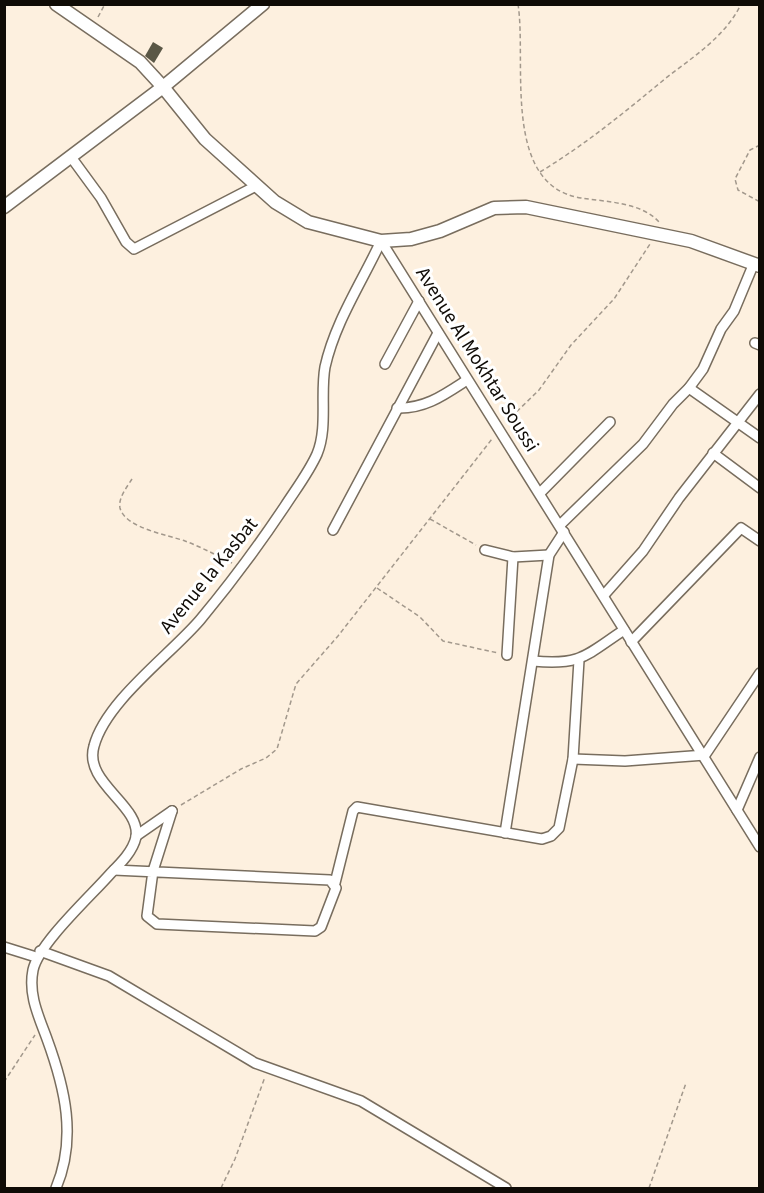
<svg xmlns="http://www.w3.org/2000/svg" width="764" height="1193" font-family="'Source Sans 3',sans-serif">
<rect width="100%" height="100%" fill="#fdf0df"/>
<path fill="#5a5746" d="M153,42L163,48L154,63L145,56Z"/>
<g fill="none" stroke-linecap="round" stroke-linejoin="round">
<defs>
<g id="minor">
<path d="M71,157L101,198L126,242L134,249L256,186"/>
<path d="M381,241L760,847"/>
<path d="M755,343L760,345"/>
<path d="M385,364L419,301"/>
<path d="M689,388L760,438"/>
<path d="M397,408C425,409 444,395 467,380"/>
<path d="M713,453L760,488"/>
<path d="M540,493L610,422"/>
<path d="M560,525L643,444L673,404L689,388L703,369L721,329L734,311L754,263"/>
<path d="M333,530L438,333"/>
<path d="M485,550L513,557L549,555"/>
<path d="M604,595L643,551L679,498L760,394"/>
<path d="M631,642L741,528L760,541"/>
<path d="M507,655L513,557"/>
<path d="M533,661C581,666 586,655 624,630"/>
<path d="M573,759L625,761L705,755L760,673"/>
<path d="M737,810L760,757"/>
<path d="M505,833L549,555L564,532"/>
<path d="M136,836L172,811"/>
<path d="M114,870L330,880L336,888L321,927L315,931L157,924L147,916L153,871L172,811"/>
<path d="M335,883L353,811L357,807L542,839L551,836L559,828L573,759L579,660"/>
<path d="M4,947L36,957"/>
<path d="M40,951L109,976L255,1063L361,1101L506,1188"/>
<path d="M56,1188C77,1138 65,1088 47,1039C39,1017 28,995 33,970C39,943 91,896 111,873C121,863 133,851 136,837C141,805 83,783 94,746C106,701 170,655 200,620C230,584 259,545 285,506C296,489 309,472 317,454C328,428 320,394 325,367C335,322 362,282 381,241"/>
</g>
<g id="tertiary">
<path d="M56,4L140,62L163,87L205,139L275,202L308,222L381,241L411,239L440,231L494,208L526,207L691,241L760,266"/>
<path d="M4,207L163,87L263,4"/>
</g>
</defs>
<use href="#minor" stroke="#786d5e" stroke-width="12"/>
<use href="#tertiary" stroke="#786d5e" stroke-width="15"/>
<g stroke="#a2988c" stroke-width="1.5" stroke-dasharray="4.5 3" stroke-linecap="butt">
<path d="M518,4C527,63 501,185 581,198C607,202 641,202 659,222"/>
<path d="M98,17L105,4"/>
<path d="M760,145L750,150L735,179L738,190L760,202"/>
<path d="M540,172C586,144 625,112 666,78C693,57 726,36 741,4"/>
<path d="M506,422L539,390L571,345L614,299L650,244"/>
<path d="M132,479C127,487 118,498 120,508C125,528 168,535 185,541C201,547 216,555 232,563"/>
<path d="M430,519L476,545"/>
<path d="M377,588L420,617L443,641L498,653"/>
<path d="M181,805L241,769L266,758L277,749L296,684L338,636L492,439"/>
<path d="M4,1082L35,1035"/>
<path d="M221,1188L235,1159L265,1077"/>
<path d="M649,1188L686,1083"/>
</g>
<use href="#minor" stroke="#fff" stroke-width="9"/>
<use href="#tertiary" stroke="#fff" stroke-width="12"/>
</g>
<g text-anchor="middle" stroke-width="6" stroke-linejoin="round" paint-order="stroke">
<g font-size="20" fill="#0f0b06" stroke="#fff">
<text transform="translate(478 359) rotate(58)" y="7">Avenue Al Mokhtar Soussi</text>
<text transform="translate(208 575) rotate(-51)" y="7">Avenue la Kasbat</text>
</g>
</g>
<rect width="764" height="1193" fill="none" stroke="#0f0b06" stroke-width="12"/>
</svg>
